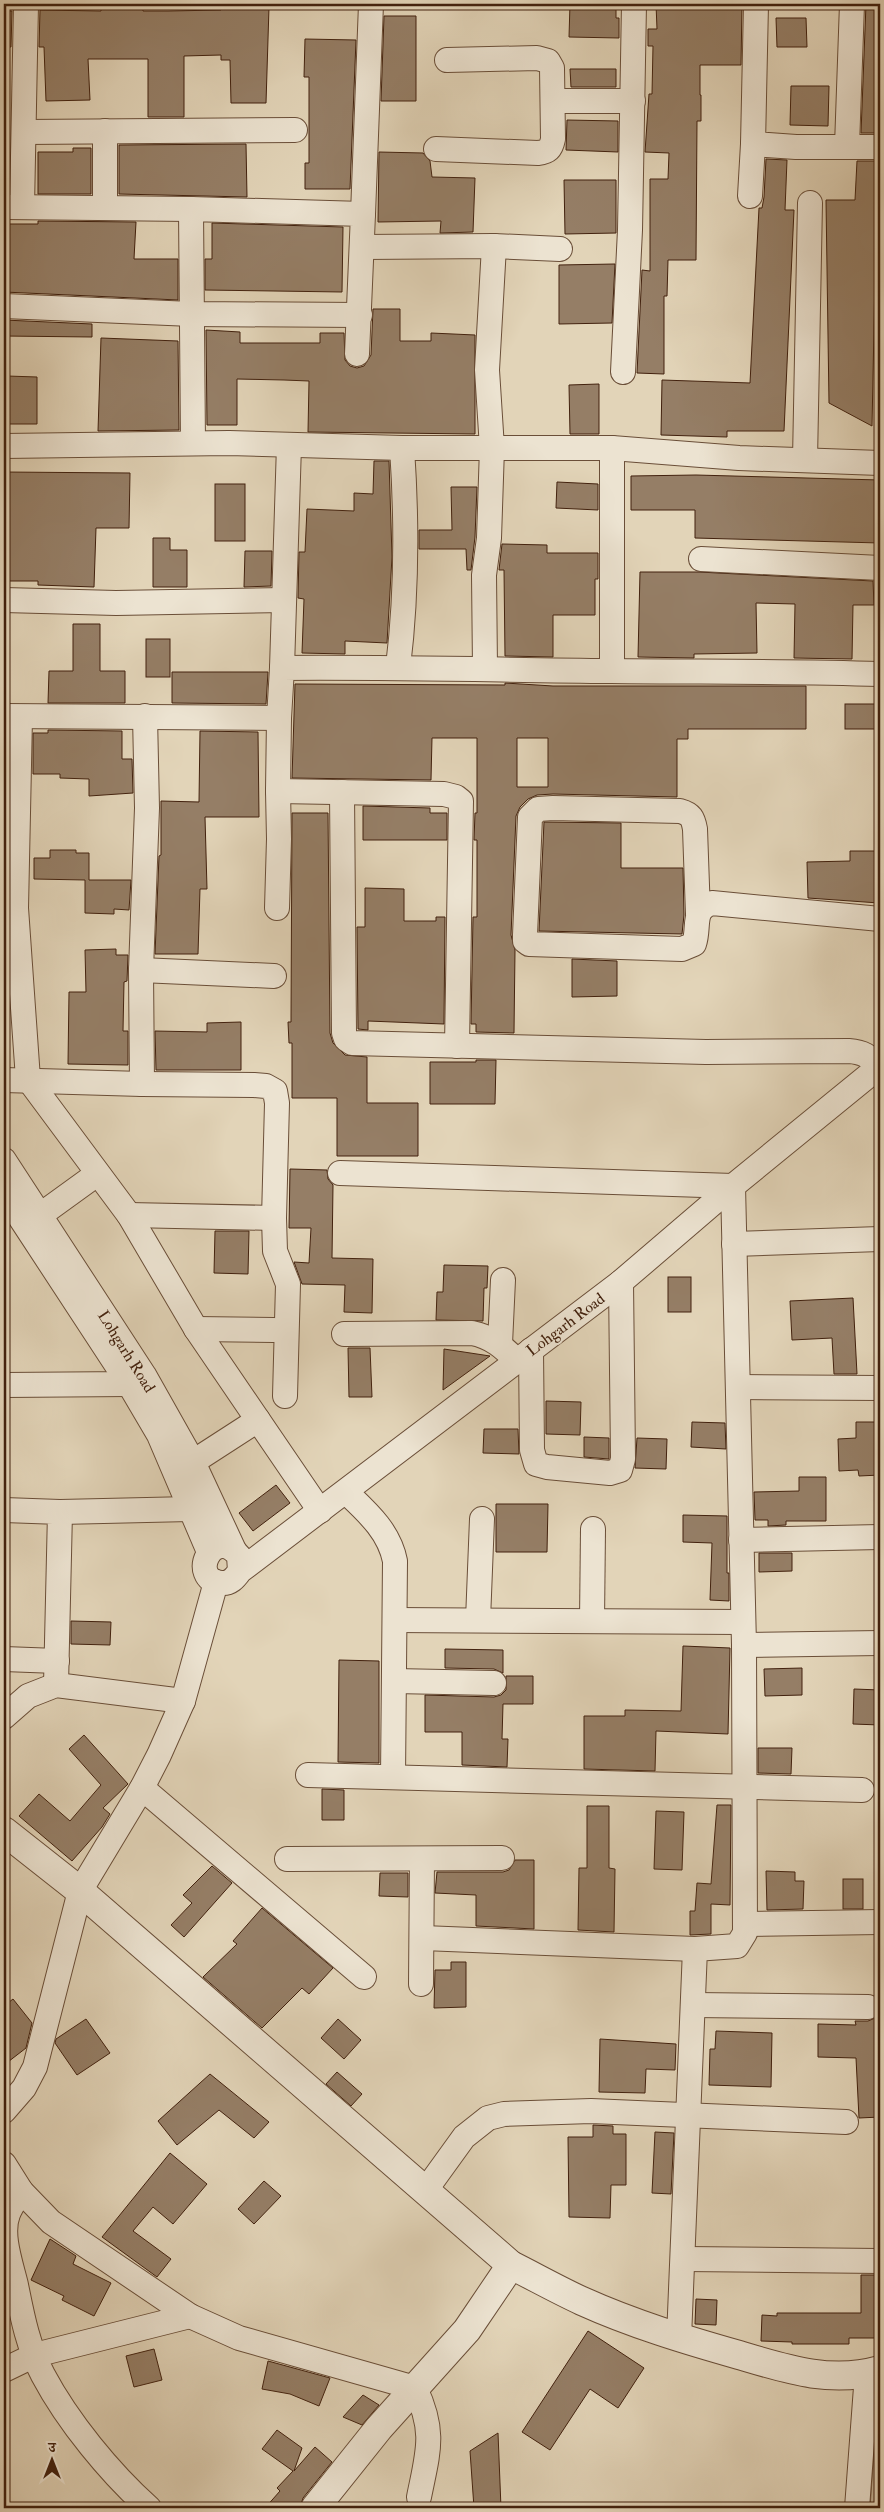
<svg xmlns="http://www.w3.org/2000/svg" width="884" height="2512" font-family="'IM FELL Double Pica','Noto Serif Devanagari',serif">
<rect width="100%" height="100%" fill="#e2d4b8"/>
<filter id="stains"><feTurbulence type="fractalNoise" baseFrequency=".004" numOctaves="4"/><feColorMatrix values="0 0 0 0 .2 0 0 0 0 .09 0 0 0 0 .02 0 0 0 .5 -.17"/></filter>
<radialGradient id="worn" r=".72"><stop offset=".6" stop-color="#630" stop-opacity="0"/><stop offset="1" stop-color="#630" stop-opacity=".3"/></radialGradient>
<path fill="#c7b69b" stroke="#846c54" d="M880,2395V2508H870L878,2397Z"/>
<g fill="#957e66" stroke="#42210e" fill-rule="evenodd">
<path d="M570,4H616V18H619V38L569,37Z"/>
<path d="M656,4H742L741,65H700V95H701V121H697L696,260H668L667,296H664V374L637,373L642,270L650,271V179H668L669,153L645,152L649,94H652L653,46H648V29H657Z"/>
<path d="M866,4H880V133H861Z"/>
<path d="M143,6V11H168L221,10V6L269,7L266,103H231L230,60H221V55L184,56V117H148V59H88L90,100L46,101L44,47H39L40,10L101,11V7Z"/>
<path d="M4,11H12L11,47H4Z"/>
<path d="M384,16H416V101H381Z"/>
<path d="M776,18H806L807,47H777Z"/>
<path d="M305,39L356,40L350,189H305V163H309V77H304Z"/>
<path d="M570,69H616V87H571Z"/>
<path d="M791,86H829L828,126L790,125Z"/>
<path d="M567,120L618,121V152L566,150Z"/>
<path d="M246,144L247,197L119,194V145Z"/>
<path d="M73,148H91V194H38V152H73Z"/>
<path d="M379,152L423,153L430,161L432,177L475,178L473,232L440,233L441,221L378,222Z"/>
<path d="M766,159L787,160L785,210H794L784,431H727V437L661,435L662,380L750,383L759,208H762L764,197Z"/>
<path d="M857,161H880V178H877L872,426L829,403L826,200H855Z"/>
<path d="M564,180H616V233L565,234Z"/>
<path d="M38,221L136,222L134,259H178V300L4,292V224H38Z"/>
<path d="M212,223L343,227L342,292L205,290V259H212Z"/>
<path d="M615,264L612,323L559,324V265Z"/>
<path d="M373,309H400V341H431V333L475,335V434L308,432L309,381L284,380L237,379V425H207L206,330L240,332V343H320V333H344L345,360L350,366L357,368L364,366L371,355Z"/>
<path d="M4,320L92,324V337L4,336Z"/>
<path d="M101,338L178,341L179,430L98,431Z"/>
<path d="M7,376L37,377V424H7Z"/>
<path d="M599,384V434H570L569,385Z"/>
<path d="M374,461H389L392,557L387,643L345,641V654L302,653L304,599L298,598L299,552H305L307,509L354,511V493L373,494Z"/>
<path d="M4,472L130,473L129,528H96L94,587L38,585V581H9V578H4Z"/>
<path d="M696,475L880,480V543L695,538V510H631V476Z"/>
<path d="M557,482L598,484V510L556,508Z"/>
<rect x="215" y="484" width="30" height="57"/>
<path d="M451,487H477L475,537L471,570H467L466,549H419V530H452Z"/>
<path d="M153,538H170V550H187V587H153Z"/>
<path d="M502,544L547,545V553H598V579H595V615H553V657L505,656L504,570H499Z"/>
<path d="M245,551H272L271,586L244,587Z"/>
<path d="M640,572H699L873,581L874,605H853L852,659L794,658L795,604L756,603L757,653L694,654V658L638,657Z"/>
<path d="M73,624H100V671H125V703H48L49,671H73Z"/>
<rect x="146" y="639" width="24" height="38"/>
<path d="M172,672H268L266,704L172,703Z"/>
<path d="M505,683L553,686H806V729H688V739H677V797L553,794L537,795L528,799L520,807L516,816L511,935L515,950L514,1033L476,1032V1024H471L473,917H477V840H474L475,813H477V738H432L431,780L292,778L295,684L505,685ZM517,738H548V787H517Z"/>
<rect x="845" y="704" width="30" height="25"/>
<path d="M48,730L122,731V759H132L133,793L89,796V779L60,778V774H33V733H48Z"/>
<path d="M200,731L258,732L259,817H205L207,889H200L198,954H155L159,856L161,855V801L199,802Z"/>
<path d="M363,806L430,808V813H447V840H363Z"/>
<path d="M292,813H328L330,1033L333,1043L345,1055L367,1057V1103H418V1156H337V1098H292V1043H289L288,1022H291Z"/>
<path d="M544,822L621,823V868H683L684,915L682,934L539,931Z"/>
<path d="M50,850H76V853H89V880H131L129,910L114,909V914L85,913V880L34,879V858H50Z"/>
<path d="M850,851H879V903L808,898L807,862L850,861Z"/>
<path d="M365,888L404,889V921H436V917H445L444,1024L368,1021V1030L358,1029L357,927H365Z"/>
<path d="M116,949V955H128L127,981L124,982L123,1031H128V1065L68,1064L69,992H86L85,950Z"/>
<path d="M572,959L617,961V996L572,997Z"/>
<path d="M241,1022V1070H156L155,1031L207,1032V1023Z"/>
<path d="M476,1060H496L495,1104H430V1062H476Z"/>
<path d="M290,1169L327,1170L328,1179L333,1185L332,1258L373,1259L372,1313L344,1312L345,1285L302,1284L294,1262L309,1263L311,1228H289Z"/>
<path d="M215,1231H249L248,1274L214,1273Z"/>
<path d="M444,1265L488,1266L487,1288H484L483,1321L436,1320L437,1292H443Z"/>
<rect x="668" y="1277" width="23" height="35"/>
<path d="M853,1298L857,1374H834L832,1338L792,1340L790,1301Z"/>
<path d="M348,1348H370L372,1397H349Z"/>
<path d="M444,1349L490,1356L443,1390Z"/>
<path d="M546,1401L581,1402L580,1435L546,1434Z"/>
<path d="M692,1422L725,1423L726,1449L691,1447Z"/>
<path d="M856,1422H880V1475L859,1476L858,1470L839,1471L838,1439L856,1438Z"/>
<path d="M484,1429H518L519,1454L483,1453Z"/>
<path d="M584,1437L609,1438V1459L584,1457Z"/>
<path d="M637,1438L667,1439L666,1469L635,1468Z"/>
<path d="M799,1477H826V1521H786V1525L768,1526V1520H755L754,1492L799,1491Z"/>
<path d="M276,1485L290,1503L253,1531L239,1513Z"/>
<path d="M496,1504H548L547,1552H496Z"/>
<path d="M683,1515L727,1516V1573H729V1601L710,1600L712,1543L683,1542Z"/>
<path d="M759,1553H792V1571L759,1572Z"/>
<path d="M71,1621L111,1622L110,1645L71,1644Z"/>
<path d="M683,1646L730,1648L728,1734L656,1731L655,1771L584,1769V1716H625V1710L681,1711Z"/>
<path d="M445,1649L503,1650V1673L494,1669L445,1668Z"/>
<path d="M339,1660L379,1661V1763L338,1762Z"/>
<path d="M802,1668V1695L765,1696L764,1669Z"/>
<path d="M506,1676H533V1704H503L502,1739H508L507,1767L462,1765V1732H425V1695L494,1697L501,1695L506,1690Z"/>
<path d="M854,1689L880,1690V1725L853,1724Z"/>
<path d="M84,1735L128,1784L103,1808L110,1814L102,1827L72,1861L19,1816L39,1794L70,1821L101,1785L69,1749Z"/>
<path d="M758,1748H792L791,1774L758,1773Z"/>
<path d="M322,1789L344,1790V1820H322Z"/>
<path d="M717,1805H731L730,1905L711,1904V1934L690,1935V1911H695L697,1883L711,1884Z"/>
<path d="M587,1806H609V1868L615,1869L614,1932L578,1930L579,1868H587Z"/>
<path d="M656,1811L684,1812L682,1870L654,1869Z"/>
<path d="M515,1860H534V1929L476,1926V1895L435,1893L437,1872H503L509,1870Z"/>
<path d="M212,1866L232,1883L184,1937L171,1925L192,1903L183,1895Z"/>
<path d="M766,1871L795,1872V1881H804L803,1909L767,1910Z"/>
<path d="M380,1873H408V1897L379,1896Z"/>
<rect x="843" y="1879" width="20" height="30"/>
<path d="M262,1908L333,1968L309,1994L302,1988L262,2028L203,1977L237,1944L233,1941Z"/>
<path d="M451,1962H466V2007L434,2008L435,1970H451Z"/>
<path d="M13,1999L32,2023L26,2048L4,2065V2006Z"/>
<path d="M880,2016V2117L859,2118L856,2058L818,2057V2024L856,2025L855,2021H868Z"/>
<path d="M86,2019L110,2053L77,2075L55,2043L56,2039Z"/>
<path d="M338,2019L361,2040L344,2059L321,2038Z"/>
<path d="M716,2031L772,2033L771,2087L709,2085L710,2049H715Z"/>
<path d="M600,2039L676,2044L675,2070L646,2069L645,2093L599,2092Z"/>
<path d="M337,2072L362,2094L351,2106L326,2084Z"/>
<path d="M210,2074L269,2122L254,2138L219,2110L177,2145L158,2121Z"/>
<path d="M593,2125L613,2126V2134H626V2185H611L610,2218L569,2217L568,2137H593Z"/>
<path d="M655,2132L674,2133L671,2194L652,2193Z"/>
<path d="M170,2153L207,2184L173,2224L153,2207L133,2231L171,2259L157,2277L102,2237Z"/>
<path d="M264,2181L281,2196L254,2224L238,2209Z"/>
<path d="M50,2239L76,2256L73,2264L111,2283L94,2316L62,2300L64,2296L31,2280Z"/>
<path d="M861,2275H880V2338H849V2344H792V2342L761,2341L762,2315L777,2316V2313H861Z"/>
<path d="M696,2299L717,2300L716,2325L695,2324Z"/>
<path d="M588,2331L644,2368L618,2408L590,2389L550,2450L522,2432Z"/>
<path d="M154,2349L162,2380L134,2387L126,2356Z"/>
<path d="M268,2361L330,2378L319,2406L290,2394L262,2389Z"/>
<path d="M363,2395L379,2405L362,2425L343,2417Z"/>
<path d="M277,2430L302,2448L294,2471L315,2447L332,2462L303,2498L300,2508H265L280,2491L277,2488L293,2471L262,2449Z"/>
<path d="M498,2433L501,2508H474L470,2451Z"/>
</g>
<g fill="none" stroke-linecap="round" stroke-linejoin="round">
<defs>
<g id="minor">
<path d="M756,4L753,144L796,147H880"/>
<path d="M553,101H633"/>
<path d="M105,131V206"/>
<path d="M24,132L295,130"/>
<path d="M847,146L852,4"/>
<path d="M436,149L538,153C548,152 551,149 553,139L552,68L548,61L537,58L447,60"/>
<path d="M750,196L753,144"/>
<path d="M4,207L191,209"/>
<path d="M22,207L26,4"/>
<path d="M363,214L371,4"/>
<path d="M363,247L494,246L560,249"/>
<path d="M4,306L192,314L360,315"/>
<path d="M623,372L630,230L634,4"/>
<path d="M193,443L191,209L363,214L357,354"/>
<path d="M4,446L229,443L402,448H612L739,458L880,463"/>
<path d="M612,448V671"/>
<path d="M805,460L810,203"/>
<path d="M701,559L880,568"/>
<path d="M4,600L116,603L284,600"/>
<path d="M398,667C407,594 407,521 402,448"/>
<path d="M282,668L289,445"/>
<path d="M485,668L484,575L489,538L492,448L487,370L494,246"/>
<path d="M4,716L279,718"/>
<path d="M20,717L16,908L28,1079L129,1215L196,1329L320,1511"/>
<path d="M342,792L344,1033L346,1039L352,1043L706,1052L849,1051C863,1052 870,1056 878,1067"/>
<path d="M277,908L279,839L278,791"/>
<path d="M698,914L695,829C693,818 691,814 680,811L553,808L538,809L530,817L525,935V941L529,944L682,949L694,944C700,927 691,909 712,903L880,919"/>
<path d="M141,970L274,976"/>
<path d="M457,1046L461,801L456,797L444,794L278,791L279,718L282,668C392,667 502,670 611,671C701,672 791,671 880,674"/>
<path d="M4,1080L142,1084L254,1085L266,1086L275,1091L277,1103L274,1218L275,1251L288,1284L285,1396"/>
<path d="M142,1084L141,970L147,808L145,716"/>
<path d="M4,1160L144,1375L193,1462L234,1550"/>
<path d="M340,1173L733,1186L744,1645L745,1933L737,1946L695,1949L679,2338"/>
<path d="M4,1193L129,1384L159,1435L209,1552"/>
<path d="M129,1215L274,1218"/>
<path d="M25,1223L39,1216L97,1174"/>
<path d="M734,1244L880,1239"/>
<path d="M196,1329L274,1330"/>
<path d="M344,1334L472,1333C492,1337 503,1347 517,1361"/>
<path d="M500,1344L503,1280"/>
<path d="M531,1350L532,1450L536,1464L547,1467L610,1473L620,1470L623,1459L621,1282"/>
<path d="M4,1385L129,1384L140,1377"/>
<path d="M738,1387L880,1388"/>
<path d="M193,1462L258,1420"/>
<path d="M346,1492C367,1512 389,1531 395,1561L393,1777"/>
<path d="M4,1510L60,1512L56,1685"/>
<path d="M60,1512L190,1509L205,1504"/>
<path d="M741,1540L880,1537"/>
<path d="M240,1571L239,1556C213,1524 187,1579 221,1583C230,1584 235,1578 240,1571L621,1282L733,1186L880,1066"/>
<path d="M395,1620L743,1622"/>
<path d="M478,1620L482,1519"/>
<path d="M592,1621L593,1529"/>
<path d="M744,1645L880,1643"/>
<path d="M4,1659L57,1661"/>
<path d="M394,1681L494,1683"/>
<path d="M4,1717L28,1696L56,1685L183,1701"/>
<path d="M308,1775L862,1790"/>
<path d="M142,1788L364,1977"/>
<path d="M287,1859L502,1858"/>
<path d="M745,1924L880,1922"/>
<path d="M423,1938L695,1949"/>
<path d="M421,1984L422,1859"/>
<path d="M693,2005L868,2007"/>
<path d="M4,2111L24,2088L35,2067L80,1891L142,1788L159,1755L183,1701L216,1582"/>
<path d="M4,2164L21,2191L51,2222L190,2316L239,2338L415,2388C436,2432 428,2452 419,2497"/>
<path d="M21,2191C17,2198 11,2206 8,2214C0,2234 11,2264 16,2285C22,2315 28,2347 43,2375C68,2422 110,2473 149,2508"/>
<path d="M425,2191L464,2137L488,2118L504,2114L591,2111L846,2122"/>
<path d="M684,2259L880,2261"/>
<path d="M4,2370L35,2355L190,2316"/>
<path d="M857,2508L867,2374"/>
</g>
<g id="tertiary">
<path d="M4,1831L80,1891L511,2265C535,2277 558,2290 582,2301C633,2324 686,2340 739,2355C786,2369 831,2384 880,2370"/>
<path d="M315,2508L379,2428L467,2330L511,2265"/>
</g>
</defs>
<use href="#minor" stroke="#6a4e38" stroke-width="26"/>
<use href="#tertiary" stroke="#6a4e38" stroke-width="30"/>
<use href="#minor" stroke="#ece3d1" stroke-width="24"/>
<use href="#tertiary" stroke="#ece3d1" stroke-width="28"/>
</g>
<g text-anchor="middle" stroke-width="4" stroke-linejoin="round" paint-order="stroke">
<g font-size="16" fill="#42210e" stroke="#ece3d1">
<text transform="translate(565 1324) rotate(-37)" y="6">Lohgarh Road</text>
<text transform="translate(127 1351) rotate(58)" y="6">Lohgarh Road</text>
</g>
</g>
<rect width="884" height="2512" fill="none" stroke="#e2d4b8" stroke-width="20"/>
<rect x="5" y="5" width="874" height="2502" fill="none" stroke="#42210e" stroke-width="2.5"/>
<rect x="10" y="10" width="864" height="2492" fill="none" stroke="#42210e"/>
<g transform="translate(52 2460)" stroke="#ece3d1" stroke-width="4" paint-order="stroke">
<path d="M0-4L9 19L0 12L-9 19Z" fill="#42210e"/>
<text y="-8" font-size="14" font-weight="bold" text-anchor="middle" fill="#42210e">उ</text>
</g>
<rect width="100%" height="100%" filter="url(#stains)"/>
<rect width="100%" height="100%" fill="url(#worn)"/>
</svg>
